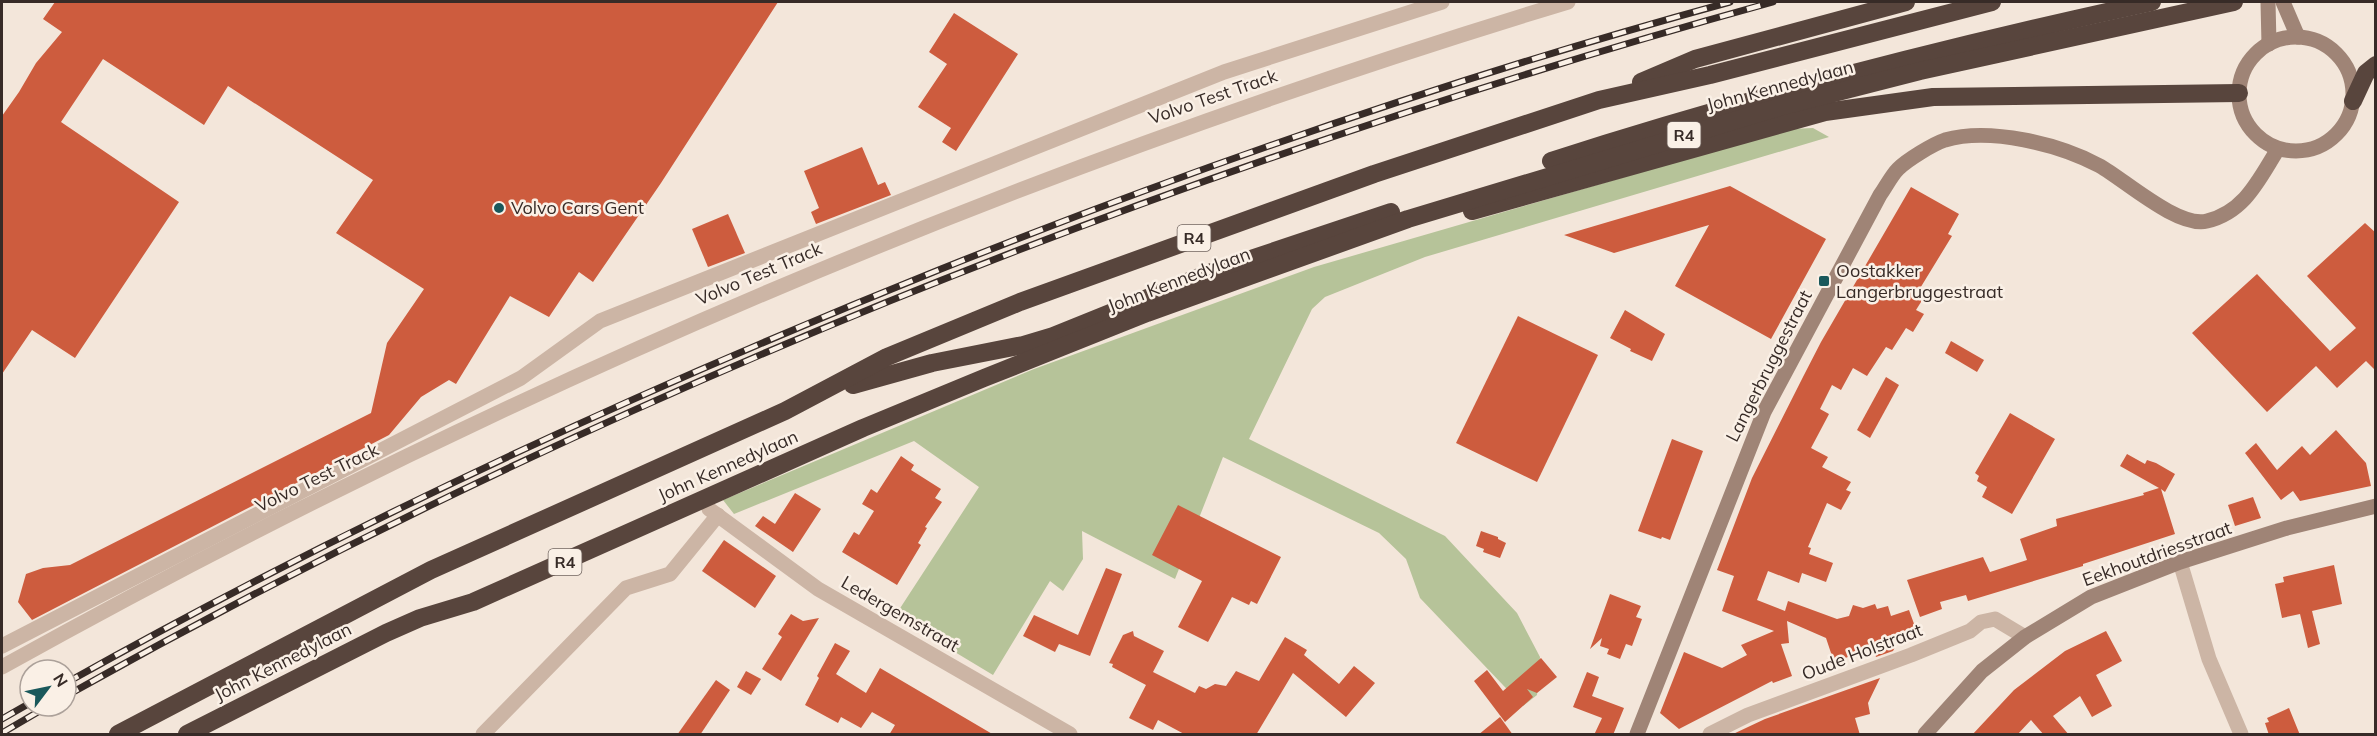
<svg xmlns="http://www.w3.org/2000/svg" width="2377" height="736" font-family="Mulish,sans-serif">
<rect width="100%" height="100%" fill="#f3e6da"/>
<path fill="#b6c399" d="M1813,128L1829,137L1425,257L1325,297L1312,309L1249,439L1445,536L1517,613L1540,657L1537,695L1523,706L1420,598L1406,559L1379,533L1223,457L1175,579L1082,531L1083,559L1063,591L1050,581L993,675L895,616L979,487L914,441L734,514L723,500L1034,369L1314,267L1790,129Z"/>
<g fill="#cd5c3e">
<path d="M55,2H778L661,183L593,282L579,272L549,317L510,296L456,384L449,380L421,397L389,435L32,620L18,602L26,574L43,568L70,565L371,413L387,343L424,289L336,233L373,180L228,86L204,125L103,59L61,122L179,202L75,358L32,330L2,374V116L19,92L36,63L62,32L43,19Z"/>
<path d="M954,13L1018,54L956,151L942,142L951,128L918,107L947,64L929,52Z"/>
<path d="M862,147L878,185L885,182L891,195L816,224L811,212L819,208L804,171Z"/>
<path d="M1730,186L1826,239L1771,339L1675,286L1709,225L1614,253L1564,235Z"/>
<path d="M1911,187L1959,214L1948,234L1952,236L1919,290L1926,294L1916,310L1924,314L1913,332L1906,328L1892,350L1886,347L1867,376L1853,368L1841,390L1832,385L1820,409L1829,414L1828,416L1811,448L1828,457L1822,467L1851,482L1846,490L1851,492L1841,510L1827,503L1808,547L1811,548L1809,554L1833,563L1826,582L1802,573L1799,583L1768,571L1757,600L1785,611L1788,601L1837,619L1849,616L1853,605L1863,608L1875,604L1877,609L1888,606L1891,616L1909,610L1917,632L1894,640L1896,645L1893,651L1876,657L1873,648L1834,662L1826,638L1787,621L1789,643L1781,644L1792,676L1773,683L1772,681L1679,729L1660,713L1684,652L1722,668L1747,655L1741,645L1774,631L1722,611L1734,576L1717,570L1752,478L1804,375L1821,342Z"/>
<path d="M728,214L745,253L708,267L692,229Z"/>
<path d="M2365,223L2376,233V371L2366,361L2337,388L2316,366L2267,412L2192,333L2257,274L2330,351L2356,328L2307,276Z"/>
<path d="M1625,310L1665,334L1652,361L1630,351L1631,349L1610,338Z"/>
<path d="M1518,316L1598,355L1537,482L1456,443Z"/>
<path d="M1951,341L1984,360L1977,372L1945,353Z"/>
<path d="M1886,377L1899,385L1870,438L1857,430Z"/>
<path d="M2010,413L2055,439L2012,514L1982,497L1987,487L1977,481L1979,476L1975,473Z"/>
<path d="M2336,430L2366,463L2371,486L2300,501L2293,491L2281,500L2245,453L2256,443L2277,470L2302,446L2310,455Z"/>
<path d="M1672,439L1703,451L1670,540L1662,537L1661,539L1638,531Z"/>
<path d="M2127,454L2145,464L2147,460L2156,463L2175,474L2165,492L2161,489L2175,534L2083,564V566L1968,601L1966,595L1940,602L1942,609L1920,617L1907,580L1983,557L1990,572L2027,560L2020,539L2057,526L2056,519L2144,495L2143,493L2159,488L2120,466Z"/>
<path d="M901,456L914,465L911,470L941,489L935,498L942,502L925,527L927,528L918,543L921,545L897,585L842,552L854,532L859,535L874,511L862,504L871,489L877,493Z"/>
<path d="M795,493L821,509L793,552L755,526L763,516L775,524Z"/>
<path d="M2253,497L2261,518L2235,526L2228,505Z"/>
<path d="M1178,505L1281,557L1257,604L1251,601L1249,605L1232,597L1208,642L1178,627L1202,581L1152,555Z"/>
<path d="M1481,531L1498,537V539L1506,543L1500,558L1483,552L1484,549L1476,546Z"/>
<path d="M724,540L776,576L755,608L702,571Z"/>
<path d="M2334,565L2342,604L2312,611L2320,644L2308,648L2300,614L2282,618L2275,584L2284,582L2283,577Z"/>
<path d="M1106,568L1122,574L1090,656L1059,644L1055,652L1023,636L1034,615L1078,635Z"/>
<path d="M1610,594L1641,606L1636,617L1642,619L1632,646L1626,644L1620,659L1607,654L1609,649L1600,646L1602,638L1590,649Z"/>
<path d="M791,614L803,621L819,618L781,681L762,669L782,637L778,634Z"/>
<path d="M1133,631L1134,636L1164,651L1153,672L1195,693L1199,686L1206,689L1215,684L1226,686L1236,671L1259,681L1285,637L1307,650L1304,655L1339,684L1354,666L1375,683L1346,717L1293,673L1256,735H1186L1158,720L1153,730L1129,718L1146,685L1112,667L1113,664L1109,663L1123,635Z"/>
<path d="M2106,631L2122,661L2096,675L2112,706L2092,717L2080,696L2053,716L2069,735H2044L2031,720L2017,735H1972L2014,690L2065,651Z"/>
<path d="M835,643L850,651L836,674L866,693L880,668L994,735H889L895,725L872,712L861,728L841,717L838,723L805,705L819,678L817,676Z"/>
<path d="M1541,658L1557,677L1537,693L1527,689L1533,697L1505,722L1474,681L1487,670L1503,691Z"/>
<path d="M746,671L761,679L751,695L737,687Z"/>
<path d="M1587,672L1599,677L1592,696L1624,708L1613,735H1594L1602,718L1573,707Z"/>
<path d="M1880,678L1868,703L1870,714L1855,718L1860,735H1731L1765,719Z"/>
<path d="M716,680L730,690L700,735H677Z"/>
<path d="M2289,708L2300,735H2269L2265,723L2269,722L2267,718Z"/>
<path d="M1500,717L1513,735H1478Z"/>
</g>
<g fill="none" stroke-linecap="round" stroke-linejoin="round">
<g stroke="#ccb5a5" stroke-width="15">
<path d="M709,509L818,589L1070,734"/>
<path d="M2180,562L2209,659L2241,734"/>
<path d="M2,646L521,378L600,321L1224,72L1442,2"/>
<path d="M2,667C499,390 1023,167 1568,2"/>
<path d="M483,734L626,588L670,574L718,515"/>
<path d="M1710,734L1748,715L1911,655L1970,631L1981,622L1995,619L2025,637"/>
</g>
<g stroke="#9f8476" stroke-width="15">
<path d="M2268,2L2269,44"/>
<path d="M2283,2L2298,37"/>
<circle cx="2296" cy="94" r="57"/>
<path d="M1637,734L1764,412L1880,195C1886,187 1891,176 1898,169C1907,160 1933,144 1945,140C1990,127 2059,144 2100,166C2126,181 2178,228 2207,221C2245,212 2259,179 2278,149"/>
<path d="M1925,734L1982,671L2025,637L2091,597L2180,562L2287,528L2376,506"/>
</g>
<g stroke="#58453d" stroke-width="18">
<path d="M1641,82L1695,59L1906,2"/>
<path d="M2353,101L2366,73L2376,65"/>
<path d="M1551,161C1749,97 1950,46 2152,2"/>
<path d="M1472,211L1825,112L1933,97L2239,93"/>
<path d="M853,385L932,363L1023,345L1053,336L1209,273L1391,212"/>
<path d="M118,734L431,570L785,411L887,357L1020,302L1374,174L1599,100L1710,75L1992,2"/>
<path d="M187,734L386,633L420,618L473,602L863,428L984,378L1147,313L1408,219L1783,106L1920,71L2234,2"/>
</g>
<defs>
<g id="rail">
<path d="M66,683C348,525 642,389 941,269C1199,166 1462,75 1730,2"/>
<path d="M66,696C603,395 1180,166 1773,2"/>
<path d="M2,719L30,703"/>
<path d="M2,733L48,706"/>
</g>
</defs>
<use href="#rail" stroke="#372b27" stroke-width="7"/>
<use href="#rail" stroke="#faf0e6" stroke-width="4.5" stroke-dasharray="14" stroke-linecap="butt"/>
</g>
<g fill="#1a585b" stroke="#faf0e6" stroke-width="2">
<circle cx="499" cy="208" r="6"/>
<rect x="1818" y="275" width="12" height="12" rx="3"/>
</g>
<g text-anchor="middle" stroke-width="5" stroke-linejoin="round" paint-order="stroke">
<g fill="#faf0e6" stroke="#726660" stroke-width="1.5">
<rect x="1667.5" y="122" width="33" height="26" rx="4.5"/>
<rect x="1177.5" y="225" width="33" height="26" rx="4.5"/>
<rect x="548.5" y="549" width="33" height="26" rx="4.5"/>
</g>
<g font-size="16" font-weight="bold" fill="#372b27">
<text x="1684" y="141">R4</text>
<text x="1194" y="244">R4</text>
<text x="565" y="568">R4</text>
</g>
<g font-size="18" fill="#372b27" stroke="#faf0e6">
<text transform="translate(1780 86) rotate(-15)" y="6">John Kennedylaan</text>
<text transform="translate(1213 97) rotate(-19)" y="6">Volvo Test Track</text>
<text transform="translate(759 274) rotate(-23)" y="6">Volvo Test Track</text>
<text transform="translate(1179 280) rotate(-21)" y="6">John Kennedylaan</text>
<text transform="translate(1769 366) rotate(-63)" y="6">Langerbruggestraat</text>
<text transform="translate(728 466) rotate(-24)" y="6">John Kennedylaan</text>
<text transform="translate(317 478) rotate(-26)" y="6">Volvo Test Track</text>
<text transform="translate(2157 554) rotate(-20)" y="6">Eekhoutdriesstraat</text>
<text transform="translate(900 614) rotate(30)" y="6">Ledergemstraat</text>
<text transform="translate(1862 652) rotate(-21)" y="6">Oude Holstraat</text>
<text transform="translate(283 662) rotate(-27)" y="6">John Kennedylaan</text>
</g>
<g font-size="18" fill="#372b27" stroke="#faf0e6" text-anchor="start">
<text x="511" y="214">Volvo Cars Gent</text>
<text x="1836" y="277">Oostakker<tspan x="1836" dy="21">Langerbruggestraat</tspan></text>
</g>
</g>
<rect width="2377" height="736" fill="none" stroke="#372b27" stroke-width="6"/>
<g transform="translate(48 688) rotate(58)"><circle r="28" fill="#faf0e6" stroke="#aca19a" stroke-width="1.5"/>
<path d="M0-4.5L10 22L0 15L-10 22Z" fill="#1a585b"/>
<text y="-9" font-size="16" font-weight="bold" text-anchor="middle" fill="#372b27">N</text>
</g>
</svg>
